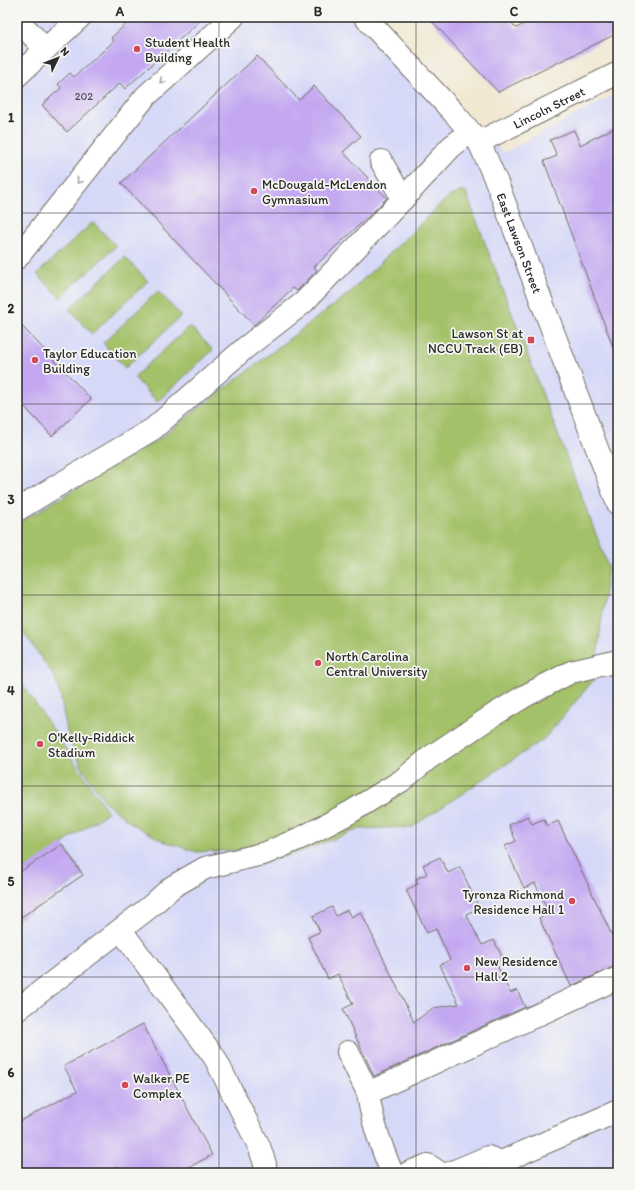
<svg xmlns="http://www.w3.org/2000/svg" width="635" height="1190" font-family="Itim,sans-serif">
<rect width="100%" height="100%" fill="#f6f6f2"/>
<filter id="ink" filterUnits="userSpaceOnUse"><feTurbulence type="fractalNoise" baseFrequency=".025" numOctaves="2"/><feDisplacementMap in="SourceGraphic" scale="8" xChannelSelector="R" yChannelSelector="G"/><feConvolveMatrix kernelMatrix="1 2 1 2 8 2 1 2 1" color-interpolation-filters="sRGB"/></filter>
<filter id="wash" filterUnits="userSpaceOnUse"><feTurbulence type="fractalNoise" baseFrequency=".012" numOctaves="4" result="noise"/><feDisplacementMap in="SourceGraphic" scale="16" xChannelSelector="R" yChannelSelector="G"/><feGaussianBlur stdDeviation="0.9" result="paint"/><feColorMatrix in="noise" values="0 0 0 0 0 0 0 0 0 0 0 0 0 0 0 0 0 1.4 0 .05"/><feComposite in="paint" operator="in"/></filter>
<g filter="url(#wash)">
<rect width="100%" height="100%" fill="#f1e8d2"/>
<path fill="#d6d8f8" d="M17,17H371L503,153L618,93V1173H17Z"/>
<g fill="#a3c168" stroke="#67764a">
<path d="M465,190L608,566L597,658L598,675L544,739L412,827L360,829L302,851L246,868L240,850L197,852L163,841L132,824L106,803L83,770L68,737L60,695L55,678L17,623V524L156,441L349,293L448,197Z"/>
<path d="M93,222L116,246L60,298L37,274Z"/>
<path d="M125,257L148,281L92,334L69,309Z"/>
<path d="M158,291L181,316L125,368L103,343Z"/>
<path d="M190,326L213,350L157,402L134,377Z"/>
<path d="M17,676L108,812L62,844L83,875L17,920Z"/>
</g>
<g id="blocks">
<g fill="#c3a7f1">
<path d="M134,17H204L125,89L120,83L67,132L42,105L61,88L58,84L70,73L74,77L114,41L111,38Z"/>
<path d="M428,17H506L516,28L539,17H618V33L498,92Z"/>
<path d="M257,56L299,100L314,86L361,136L343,152L387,198L372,213L314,267L317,270L297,291L293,288L254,325L121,183Z"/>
<path d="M618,126V355H616L544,161L557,156L550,140L574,130L580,145Z"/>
<path d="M17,321L91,399L52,436L17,399Z"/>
<path d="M528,816L532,824L544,819L547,826L558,821L618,948V966L613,967L571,986L539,918L549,913L535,883L524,888L505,846L516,841L509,825Z"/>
<path d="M62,844L83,875L17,920V874Z"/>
<path d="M440,857L448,873L460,867L479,908L466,914L482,945L494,940L503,959L496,963L510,993L517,990L525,1007L374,1076L343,1009L353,1004L338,974L328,979L308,937L320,932L313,916L332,907L336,916L347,910L351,917L361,912L414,1022L433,1008L459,1004L440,965L450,960L436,929L427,933L406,890L418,884L416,879L427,874L423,865Z"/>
<path d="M143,1024L212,1155L178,1173H121L117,1166L104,1173H17V1123L77,1091L64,1066Z"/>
</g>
</g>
</g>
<g filter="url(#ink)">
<use href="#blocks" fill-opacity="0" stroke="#706d65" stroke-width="1"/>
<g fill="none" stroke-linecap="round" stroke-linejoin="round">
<defs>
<g id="minor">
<path id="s1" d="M365,17L454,113L479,142L497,183L618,504"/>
<path d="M17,19L45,49"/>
<path d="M17,76L80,17"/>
<path id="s2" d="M479,142L618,73"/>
<path d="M381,161L403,199L451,147L470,132"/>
<path d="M17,258L145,97L233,17"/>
<path d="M17,510L60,484L153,429L245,348L303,303L403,199"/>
<path d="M121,930L215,1058L259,1146L265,1164V1173"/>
<path d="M17,1010L151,906L172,887L205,868L266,853L305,836L349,813L401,781L429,758L492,716L523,697L571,672L618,661"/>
<path d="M348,1052L368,1093"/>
<path d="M392,1173C381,1146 372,1122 368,1093L618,978"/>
<path d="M408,1173L428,1165L440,1173"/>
<path d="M450,1173L488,1157L501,1162L618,1111"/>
</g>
</defs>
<use href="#minor" stroke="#706d65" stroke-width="24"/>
<use href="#minor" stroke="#fff" stroke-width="22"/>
</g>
<defs><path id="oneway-chevron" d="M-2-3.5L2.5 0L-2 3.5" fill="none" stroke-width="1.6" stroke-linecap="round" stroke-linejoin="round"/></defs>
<g stroke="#a0a0a0">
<use href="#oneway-chevron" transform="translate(162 81) rotate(138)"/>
<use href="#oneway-chevron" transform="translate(79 181) rotate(128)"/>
</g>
</g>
<path fill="none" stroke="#2b2b2b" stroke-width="1" stroke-opacity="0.55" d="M219,17V1173M416,17V1173M17,213H618M17,404H618M17,595H618M17,786H618M17,977H618"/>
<g fill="#d1495b" stroke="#f6f6f2" stroke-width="1.5">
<circle cx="137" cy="49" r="4"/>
<circle cx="254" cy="191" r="4"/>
<rect x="527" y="336" width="8" height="8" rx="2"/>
<circle cx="35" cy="360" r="4"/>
<circle cx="318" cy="663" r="4"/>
<circle cx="40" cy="744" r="4"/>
<circle cx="572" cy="901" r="4"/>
<circle cx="467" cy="968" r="4"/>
<circle cx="125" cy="1085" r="4"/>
</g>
<g text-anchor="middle" stroke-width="3.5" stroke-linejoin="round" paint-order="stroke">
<g font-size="11" fill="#514a5c">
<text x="84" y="100">202</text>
</g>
<g font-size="13" fill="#2b2b2b" stroke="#f6f6f2" text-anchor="start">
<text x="145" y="47">Student Health<tspan x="145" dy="15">Building</tspan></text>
<text x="262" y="189">McDougald-McLendon<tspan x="262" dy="15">Gymnasium</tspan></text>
<text x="523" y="338" text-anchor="end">Lawson St at<tspan x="523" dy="15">NCCU Track (EB)</tspan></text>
<text x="43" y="358">Taylor Education<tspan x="43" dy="15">Building</tspan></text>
<text x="326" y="661">North Carolina<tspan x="326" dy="15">Central University</tspan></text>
<text x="48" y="742">O'Kelly-Riddick<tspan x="48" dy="15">Stadium</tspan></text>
<text x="564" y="899" text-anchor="end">Tyronza Richmond<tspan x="564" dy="15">Residence Hall 1</tspan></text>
<text x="475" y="966">New Residence<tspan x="475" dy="15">Hall 2</tspan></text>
<text x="133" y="1083">Walker PE<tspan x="133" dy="15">Complex</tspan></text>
</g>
<g font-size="13" fill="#2b2b2b" stroke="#f6f6f2">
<text dy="5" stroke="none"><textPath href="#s2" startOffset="78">Lincoln Street</textPath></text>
<text dy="5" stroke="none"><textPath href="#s1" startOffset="278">East Lawson Street</textPath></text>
</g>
</g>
<rect width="635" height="1190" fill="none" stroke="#f6f6f2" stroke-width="44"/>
<g transform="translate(58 58) rotate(47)" stroke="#f6f6f2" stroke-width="3" paint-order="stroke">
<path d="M0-3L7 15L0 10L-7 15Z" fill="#2b2b2b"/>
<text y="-6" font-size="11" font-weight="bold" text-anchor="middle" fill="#2b2b2b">N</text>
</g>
<rect x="22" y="22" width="591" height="1146" fill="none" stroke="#2b2b2b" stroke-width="1.5"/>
<g font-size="13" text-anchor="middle" font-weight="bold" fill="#2b2b2b">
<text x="120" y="16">A</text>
<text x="318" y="16">B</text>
<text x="514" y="16">C</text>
<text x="11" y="122">1</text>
<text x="11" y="313">2</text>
<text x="11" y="504">3</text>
<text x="11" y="695">4</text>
<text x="11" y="886">5</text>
<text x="11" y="1077">6</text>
</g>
</svg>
